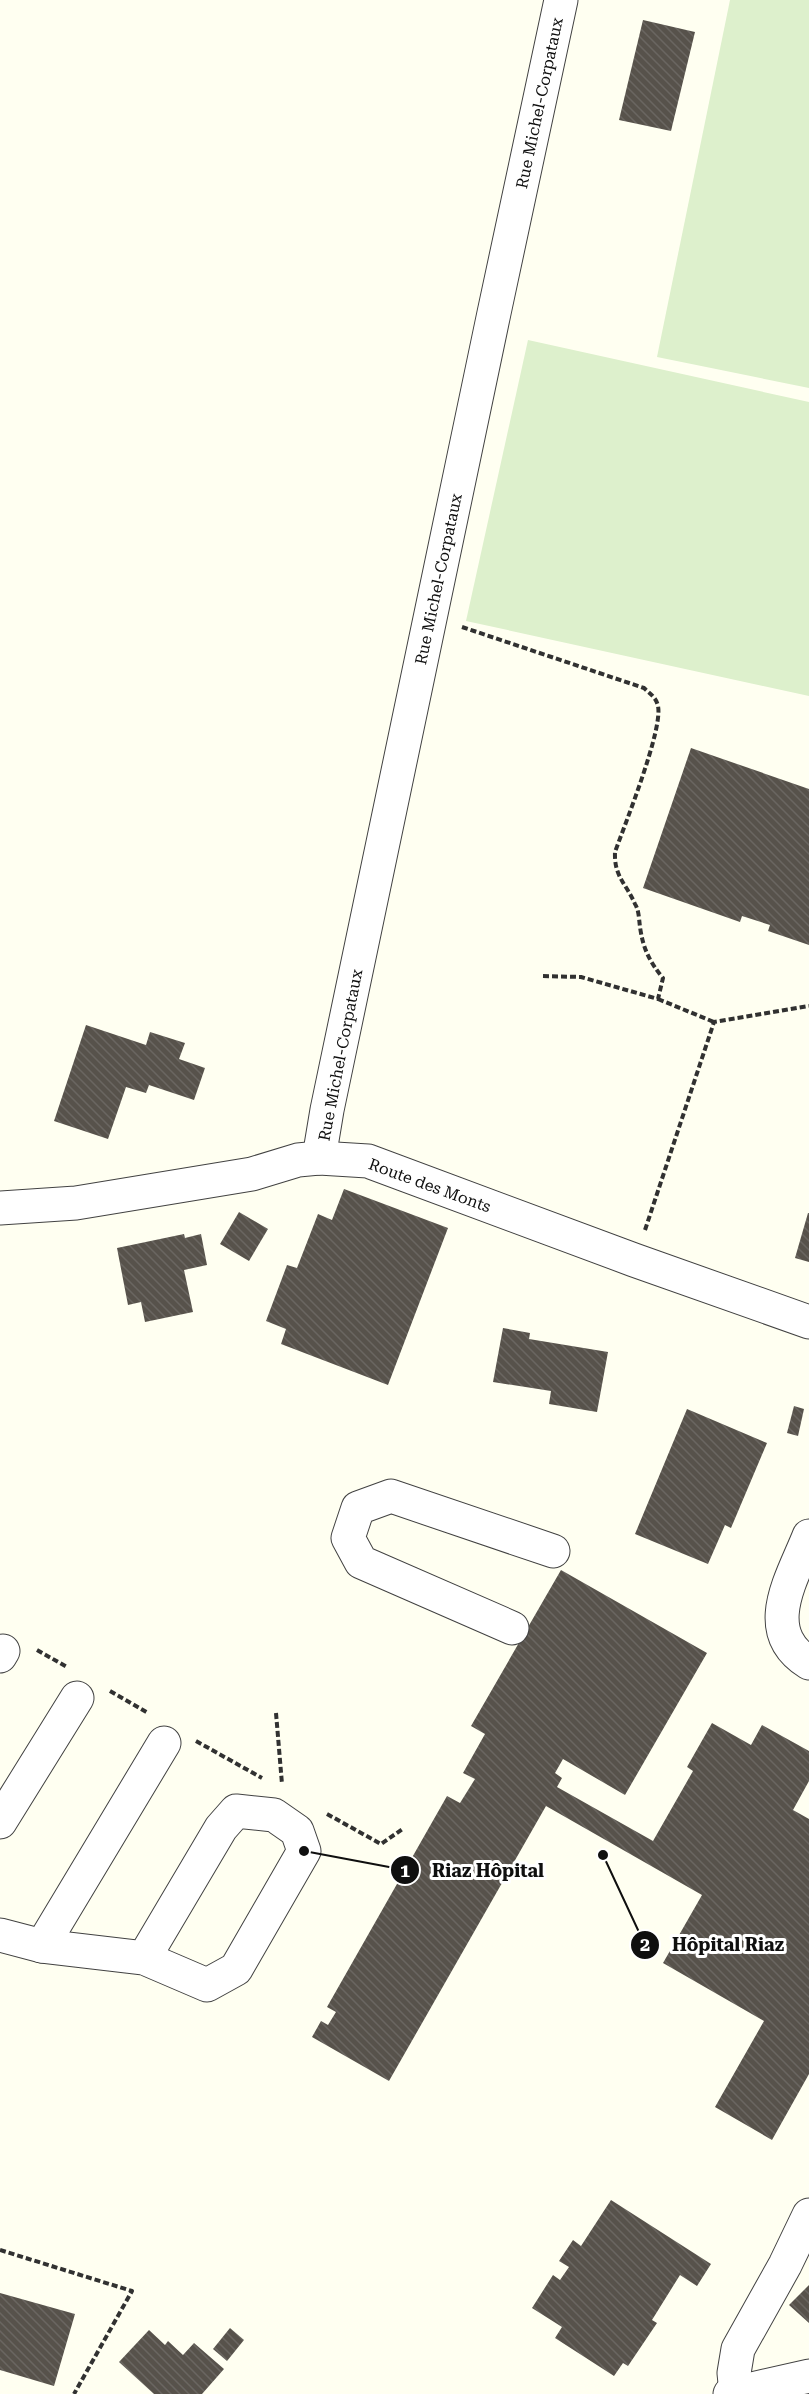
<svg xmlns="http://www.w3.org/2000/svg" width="809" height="2394" font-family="'Roboto Serif',serif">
<defs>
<pattern id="building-back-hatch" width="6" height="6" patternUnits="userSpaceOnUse" patternTransform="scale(1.5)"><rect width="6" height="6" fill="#57524b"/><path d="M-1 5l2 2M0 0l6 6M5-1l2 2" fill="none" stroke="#6a6661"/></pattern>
</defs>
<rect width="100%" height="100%" fill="#fffff1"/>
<g fill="#ddf0cc">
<path d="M730,0H809V388L657,357Z"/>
<path d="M528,340L809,402V696L466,621Z"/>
</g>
<g fill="url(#building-back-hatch)">
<path d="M643,20L695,32L671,131L619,120Z"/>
<path d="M691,748L809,789V945L768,931L770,925L742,916L740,922L643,888Z"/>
<path d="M86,1025L146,1045L150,1032L185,1043L179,1059L205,1068L194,1100L149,1085L146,1093L126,1087L108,1139L54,1121Z"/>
<path d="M344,1189L448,1228L388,1385L281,1344L286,1329L266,1321L287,1265L297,1268L318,1214L332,1220Z"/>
<path d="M239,1212L268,1229L249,1261L220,1244Z"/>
<path d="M808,1213H809V1262L795,1258Z"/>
<path d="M184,1234L185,1238L201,1234L207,1265L184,1270L193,1312L145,1322L141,1302L128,1305L117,1248Z"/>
<path d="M503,1328L530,1333L529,1339L608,1352L597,1412L549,1404L551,1391L493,1382Z"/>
<path d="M794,1406L804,1409L798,1436L787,1433Z"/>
<path d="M687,1409L767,1443L731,1528L725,1525L708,1564L635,1534Z"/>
<path d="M561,1570L707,1653L625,1795L563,1759L555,1773L562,1778L557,1787L653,1841L693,1771L687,1767L712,1723L751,1745L762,1725L809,1751V1781L793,1810L809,1819V2074L772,2140L715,2107L764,2021L663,1963L702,1895L546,1806L389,2081L312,2037L321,2021L328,2025L336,2012L327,2007L447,1796L460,1803L475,1779L463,1773L485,1734L471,1726Z"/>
<path d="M611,2200L711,2264L697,2286L680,2275L652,2320L657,2323L628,2366L623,2363L614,2376L555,2338L562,2327L532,2308L553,2275L560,2280L569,2267L559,2261L573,2240L581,2246Z"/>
<path d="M809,2285V2323L789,2305Z"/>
<path d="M0,2293L75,2314L54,2386L0,2370Z"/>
<path d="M230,2328L244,2340L227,2361L213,2349Z"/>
<path d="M149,2330L165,2345L168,2341L183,2355L194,2343L224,2369L202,2394H154L119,2362Z"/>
</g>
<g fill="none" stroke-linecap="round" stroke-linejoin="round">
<defs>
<g id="minor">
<path d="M319,1158L327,1110L494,313L561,0"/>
<path d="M0,1208L76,1203L252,1174L298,1160L319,1158L368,1161L634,1260L809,1322"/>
<path d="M809,1536C792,1579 758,1631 809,1663"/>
<path d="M512,1628L361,1562L348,1538L358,1508L391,1496L553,1551"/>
<path d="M0,1656L3,1651"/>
<path d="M0,1822L77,1698"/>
<path d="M0,1935L42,1946L144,1958L207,1985L236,1969L304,1851L297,1831L274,1815L236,1811L221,1828L144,1958"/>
<path d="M42,1946L164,1743"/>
<path d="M736,2393L734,2373L738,2349L785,2265L809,2215"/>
<path d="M730,2394L809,2376"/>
</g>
</defs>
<use href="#minor" stroke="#424242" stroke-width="35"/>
<g stroke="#313131" stroke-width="4" stroke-dasharray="6 3" stroke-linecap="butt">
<path d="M462,627L644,688C650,694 656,697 658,706C663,730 625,824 615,852C614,877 626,883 635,904C639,910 639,920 640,927C643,948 649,961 663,978L658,999L581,977L543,976"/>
<path d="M658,999L714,1022"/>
<path d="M645,1230L714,1022L809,1006"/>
<path d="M37,1650L67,1667"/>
<path d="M110,1691L148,1713"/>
<path d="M276,1713L282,1784"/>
<path d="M196,1741L262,1778"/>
<path d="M327,1814L381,1844L404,1828"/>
<path d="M0,2250L132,2291L74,2394"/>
</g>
<use href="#minor" stroke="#fff" stroke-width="33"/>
</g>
<g text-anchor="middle" stroke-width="6" stroke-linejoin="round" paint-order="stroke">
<g font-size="16" fill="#0f0f0f" stroke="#fff">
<text transform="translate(539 103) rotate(-78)" y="6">Rue Michel-Corpataux</text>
<text transform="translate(438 579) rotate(-78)" y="6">Rue Michel-Corpataux</text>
<text transform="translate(340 1055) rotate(-79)" y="6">Rue Michel-Corpataux</text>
<text transform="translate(430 1185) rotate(20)" y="6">Route des Monts</text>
</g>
</g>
<path fill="none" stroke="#0f0f0f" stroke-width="2" d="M304 1851L405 1870M603 1855L645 1945"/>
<g fill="#0f0f0f" stroke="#fff" stroke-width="2">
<circle cx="304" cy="1851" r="6"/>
<circle cx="603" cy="1855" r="6"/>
<circle cx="405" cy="1870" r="15"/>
<circle cx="645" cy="1945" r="15"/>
</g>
<g font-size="18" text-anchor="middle" font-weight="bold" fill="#fff">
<text x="405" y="1877">1</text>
<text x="645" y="1951">2</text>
</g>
<g font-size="18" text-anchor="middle" font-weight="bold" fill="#0f0f0f" stroke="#fff" stroke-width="6" stroke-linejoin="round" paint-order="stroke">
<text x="488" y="1877">Riaz Hôpital</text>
<text x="728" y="1951">Hôpital Riaz</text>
</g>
</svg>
